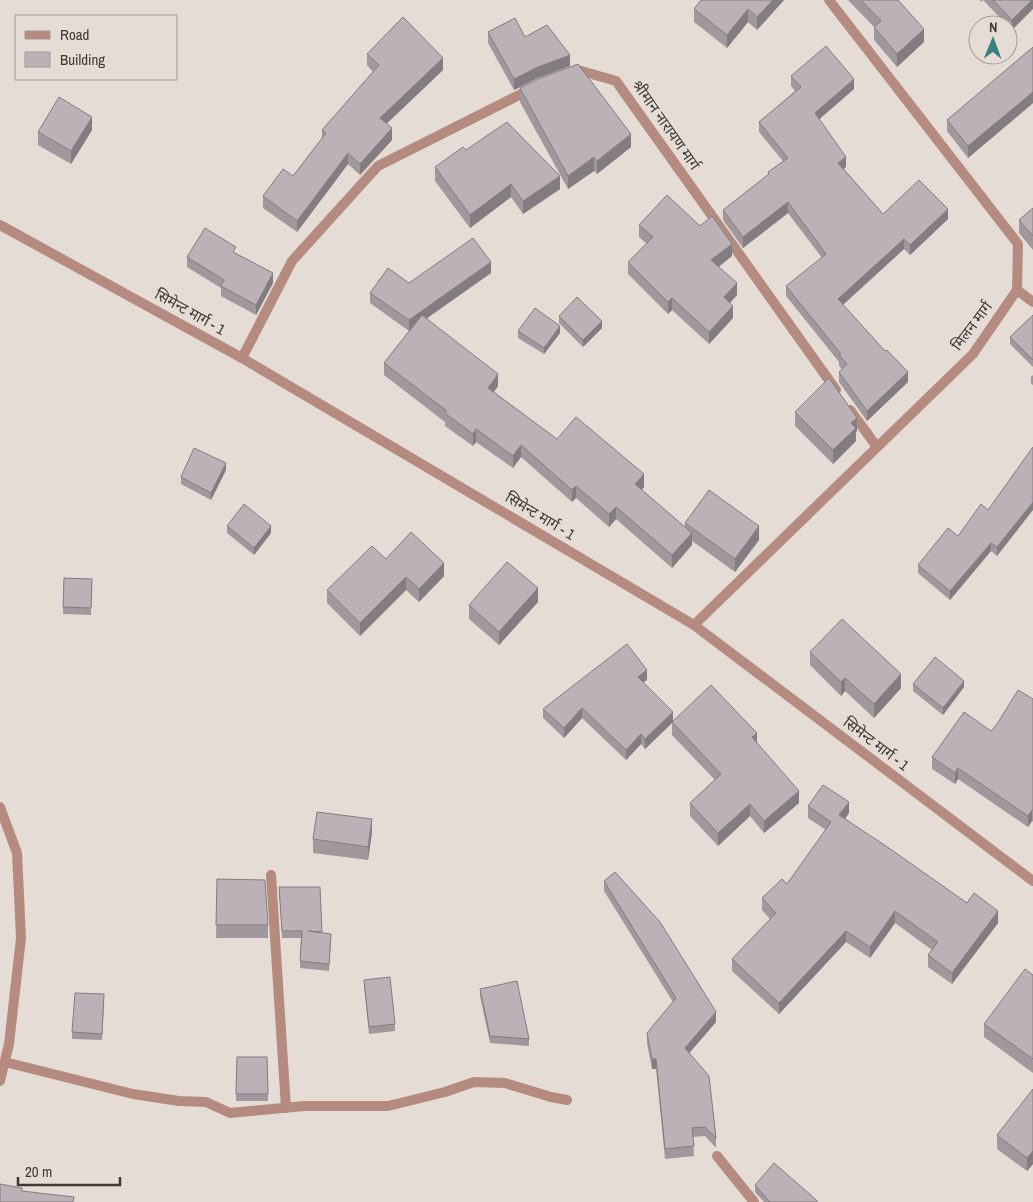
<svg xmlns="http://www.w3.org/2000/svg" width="1033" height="1202" font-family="'Archivo Narrow','Noto Sans Devanagari',sans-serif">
<rect width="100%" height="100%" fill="#e5dcd5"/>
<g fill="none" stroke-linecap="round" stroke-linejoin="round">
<path stroke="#b68b7f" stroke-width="10" d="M717,1156L754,1202"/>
<g stroke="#b68b7f" stroke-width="10">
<path d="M572,72L578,70L616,81L836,390"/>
<path d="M1017,290L1033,302"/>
<path d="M242,358L292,261L378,166L531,89"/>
<path d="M850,410L877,447"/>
<path d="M694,625L973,354L1017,290L1018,244L829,0"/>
<path d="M0,807L17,853L21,938L9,1044L0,1081"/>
<path d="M271,875L286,1108"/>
<path d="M5,1062L133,1094L179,1101L206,1102L230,1113L304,1106H388L445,1092L474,1082L505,1083L551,1097L567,1100"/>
</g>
<path stroke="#b68b7f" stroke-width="10" d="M0,225L242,358L694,625L1033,881"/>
</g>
<g fill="#a1989d">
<path d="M701,0H784L757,30L748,22L727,48L694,22V9Z"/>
<path d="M848,0H898L924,42L897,67L874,40V27Z"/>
<path d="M980,0H1033L1012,30L983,0L981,2Z"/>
<path d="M488,32L525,37L570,66L538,78L514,90L488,43Z"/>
<path d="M1033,47V103L968,158L947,131V120Z"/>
<path d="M367,54L443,70L386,124L392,140L360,175L348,164L297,232L263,208V196L293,176L322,138V130L373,72L367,65Z"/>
<path d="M791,76L854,89L819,119L846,167L844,169L883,214L948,219L910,255L904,249L843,305L908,382L867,421L839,382V372L842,369L839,366V362L786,296V286L822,258L788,213L743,248L723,220V210L768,175V172L783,161L759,132V122L795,91L791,86Z"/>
<path d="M520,88L631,147L597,174L594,171L568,189L520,102Z"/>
<path d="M92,130L71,164L38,145V132Z"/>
<path d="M466,150L560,189L523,214L511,197L470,228L435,181V167Z"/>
<path d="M1033,208V250L1019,233V220Z"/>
<path d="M639,225L732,256L719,267L737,295L730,303L733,318L709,344L672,310L668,314L628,274V262L647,244L639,237Z"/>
<path d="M236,253L273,283L256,315L221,296V288L187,267V257Z"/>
<path d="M491,273L426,318L498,386L494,392L557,439L644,487L642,490L685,527V523L759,540L735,572L692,541V545L672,568L616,519L609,527L576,498L572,502L521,457L513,468L476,442L473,446L445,426V422L384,375V363L409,331L370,303V293Z"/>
<path d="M1033,315V367L1010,344V337Z"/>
<path d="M559,316L602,328L583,347L559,323Z"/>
<path d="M518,331L560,333L544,354L518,338Z"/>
<path d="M1033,375V385L1031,384V377Z"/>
<path d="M795,412L857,431L856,432V441L833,464L795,426Z"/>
<path d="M1033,447L997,556L991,551L950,600L918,573V565L958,536L988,510Z"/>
<path d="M226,470L211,500L181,484V477Z"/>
<path d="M227,526L271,533L254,555L227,533Z"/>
<path d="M386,559L444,576L419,602L406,590L360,636L327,603V590Z"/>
<path d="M64,578L92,579L91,615L63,614Z"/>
<path d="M538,602L499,645L469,619V605Z"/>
<path d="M810,652L901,688L874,718L845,691L841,696L810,665Z"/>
<path d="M647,680L643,682L673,721L757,743L799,803L764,833L750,816L718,846L690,816V803L715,780L672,735V723L645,749L641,744L626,760L582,718L564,738L543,718V709Z"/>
<path d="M913,684L964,687L943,715L913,691Z"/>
<path d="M1033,699V822L1032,821L1028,827L958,779L955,784L932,769V757L991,731Z"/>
<path d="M808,806L849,813L845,819L967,903L998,923L952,984L928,967V955L932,950L895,923L870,958L846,942L779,1014L732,971V959L770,919L762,910V898L787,884L826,830L808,818Z"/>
<path d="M372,832L368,860L313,853V839Z"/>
<path d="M217,879L268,925V938H216Z"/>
<path d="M604,881L716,1022L689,1053L716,1138V1148L705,1136L693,1137L694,1156L665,1159L656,1069H652L647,1043V1033L673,1002L604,891Z"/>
<path d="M279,887H320L322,933L331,940L329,971L300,968L301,938H282Z"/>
<path d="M1033,975V1073L984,1037V1024Z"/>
<path d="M364,980L395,1024V1031L369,1034L364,986Z"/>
<path d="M480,989L529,1039V1046L490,1043L480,996Z"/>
<path d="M104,1001L102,1040L72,1039V1032Z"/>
<path d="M237,1057H267L268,1101H236Z"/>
<path d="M1033,1089V1164L1027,1171L997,1149V1135Z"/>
<path d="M755,1185L818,1202H764L755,1192Z"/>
</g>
<g fill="#837c80">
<path d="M773,0H784L757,30V17Z"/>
<path d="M1032,0H1033V9L1012,30V20Z"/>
<path d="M748,9V22L727,48V35Z"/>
<path d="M924,29V42L897,67V54Z"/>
<path d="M570,55V66L538,78L514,90V79L538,67Z"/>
<path d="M443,58V70L380,130V118Z"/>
<path d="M854,79V89L815,123V113Z"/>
<path d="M1033,92V103L968,158V146Z"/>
<path d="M92,117V130L71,164V151Z"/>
<path d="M392,128V140L360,175V164Z"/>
<path d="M631,134V147L597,174V161Z"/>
<path d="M348,153V164L297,232V221Z"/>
<path d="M594,157V171L568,189V176Z"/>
<path d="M846,157V167L838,173V163Z"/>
<path d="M560,176V189L523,214V201Z"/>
<path d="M511,184V197L470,228V215Z"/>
<path d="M788,202V213L743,248V237Z"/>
<path d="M948,209V219L910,255V245Z"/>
<path d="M904,239V249L838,309V299Z"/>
<path d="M732,244V256L711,272V260Z"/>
<path d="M491,262V273L409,331V320Z"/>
<path d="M273,273V283L256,315V305Z"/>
<path d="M737,283V295L724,309V297Z"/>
<path d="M672,298V310L668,314V302Z"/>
<path d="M733,306V318L709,344V332Z"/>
<path d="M602,321V328L583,347V340Z"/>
<path d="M560,326V333L544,354V348Z"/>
<path d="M908,372V382L867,421V411Z"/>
<path d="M498,374V386L488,400V388Z"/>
<path d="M857,418V431L856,432V441L833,464V450L851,423Z"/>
<path d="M476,429V442L473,446V434Z"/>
<path d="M521,445V457L513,468V456Z"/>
<path d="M226,463V470L211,500V493Z"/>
<path d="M644,474V487L635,497V484Z"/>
<path d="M576,486V498L572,502V490Z"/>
<path d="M1033,502V510L997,556V547Z"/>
<path d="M616,507V519L609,527V514Z"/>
<path d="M271,526V533L254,555V548Z"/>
<path d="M759,526V540L735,572V559Z"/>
<path d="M692,533V545L672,568V555Z"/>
<path d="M991,543V551L950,600V591Z"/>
<path d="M444,563V576L419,602V589Z"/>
<path d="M406,577V590L360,636V623Z"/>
<path d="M538,588V602L499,645V632Z"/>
<path d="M647,670V680L638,686V677Z"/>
<path d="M901,674V688L874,718V704Z"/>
<path d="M845,678V691L841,696V682Z"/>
<path d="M964,681V687L943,715V708Z"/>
<path d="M582,708V718L564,738V728Z"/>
<path d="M673,712V722L645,749V739Z"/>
<path d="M757,733V745L752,737Z"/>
<path d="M641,734V744L626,760V750Z"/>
<path d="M958,768V779L955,784V773Z"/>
<path d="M799,791V803L764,833V821Z"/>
<path d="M849,802V813L839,827V815Z"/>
<path d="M750,804V816L718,846V833Z"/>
<path d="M1032,810V821L1028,827V816Z"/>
<path d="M372,819V832L368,860V847Z"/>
<path d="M895,911V923L870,958V947Z"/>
<path d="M998,911V923L952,984V973Z"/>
<path d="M846,931V942L779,1014V1003Z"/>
<path d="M716,1012V1022L685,1058V1048Z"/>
<rect x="652" y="1059" width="4" height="10"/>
<path d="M1033,1151V1164L1027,1171V1158Z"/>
</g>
<g fill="#bbb1b7" stroke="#837c80">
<path d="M701,0H773L757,17L748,9L727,35L694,9Z"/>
<path d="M861,0H898L924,29L897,54L874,27L881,21Z"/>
<path d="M993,0H1032L1012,20Z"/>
<path d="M403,17L443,58L380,118L392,128L360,164L348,153L297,221L263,196L283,169L293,176L326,133L322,130L379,65L367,54Z"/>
<path d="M515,18L525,37L547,25L570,55L538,67L514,79L488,32Z"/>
<path d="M826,46L854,79L815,113L846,157L838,163L883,214L919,180L948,209L910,245L904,239L838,299L885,351L887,350L908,372L867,411L839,372L847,364L839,355L841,354L786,286L826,254L788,202L743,237L723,210L769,174L768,172L788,158L759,122L801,87L791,76Z"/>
<path d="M1033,47V92L968,146L947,120Z"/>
<path d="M578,64L631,134L597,161L594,157L568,176L520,88L543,77Z"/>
<path d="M59,97L92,117L71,151L38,132Z"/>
<path d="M507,122L560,176L523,201L511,184L470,215L435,167L463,147L466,150Z"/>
<path d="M667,195L700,226L712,216L732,244L711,260L737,283L724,297L733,306L709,332L672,298L668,302L628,262L653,237L639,225Z"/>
<path d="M1033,208V236L1019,220Z"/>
<path d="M205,228L236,247L233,252L273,273L256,305L221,286L224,280L187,257Z"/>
<path d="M473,238L491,262L409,320L370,293L388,268L409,283Z"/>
<path d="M577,297L602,321L583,340L559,316Z"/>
<path d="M535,308L560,326L544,348L518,331Z"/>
<path d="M422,315L498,374L488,388L557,439L576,417L644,474L635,484L692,533L672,555L616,507L609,514L576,486L572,490L521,445L513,456L476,429L473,434L445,413L447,411L384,363Z"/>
<path d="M1033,315V360L1010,337Z"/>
<path d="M829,378L857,418L851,423L856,428L833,450L795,412Z"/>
<path d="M1033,447V502L997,547L991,543L950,591L918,565L948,528L958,536L981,504L988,510Z"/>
<path d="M194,448L226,463L211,493L181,477Z"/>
<path d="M709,490L759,526L735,559L685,523Z"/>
<path d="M244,504L271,526L254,548L227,526Z"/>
<path d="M411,532L444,563L419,589L406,577L360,623L327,590L372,546L386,559Z"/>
<path d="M507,562L538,588L499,632L469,605Z"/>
<path d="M64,578L92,579L91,608L63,607Z"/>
<path d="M842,619L901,674L874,704L845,678L841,682L810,652Z"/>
<path d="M627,644L647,670L638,677L673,712L645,739L641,734L626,750L582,708L564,728L543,709Z"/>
<path d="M935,657L964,681L943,708L913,684Z"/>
<path d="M711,685L757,733L752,737L799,791L764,821L750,804L718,833L690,803L721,774L672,722Z"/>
<path d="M1018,690L1033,699V810H1032L1028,816L958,768L955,773L932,757L964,712L991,731L997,724Z"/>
<path d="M823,785L849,802L839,815L886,846L967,903L974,893L998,911L952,973L928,955L938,942L895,911L870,947L846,931L779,1003L732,959L776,913L762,898L782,879L787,884L831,822L808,806Z"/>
<path d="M317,812L372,819L368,847L313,839Z"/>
<path d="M615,872L660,922L716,1012L685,1048L709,1076L716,1138L705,1127L692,1128L694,1146L665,1149L656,1059H652L647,1033L676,998L604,881Z"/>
<path d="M217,879L265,880L268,925H216Z"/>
<path d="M279,887H320L322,932L308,931L331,934L329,964L300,961L302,931H282Z"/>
<path d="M1025,969L1033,975V1059L984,1024Z"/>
<path d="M390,977L395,1024L369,1027L364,980Z"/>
<path d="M517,981L529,1039L490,1036L480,989Z"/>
<path d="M75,993L104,994L102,1034L72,1032Z"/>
<path d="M237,1057H267L268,1094H236Z"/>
<path d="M1033,1089V1151L1027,1158L997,1135Z"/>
<path d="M774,1163L813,1197L818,1202H770L755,1185Z"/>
<path d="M0,1184L22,1188V1191L74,1197L73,1202H0Z"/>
</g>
<g text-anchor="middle" stroke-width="4" stroke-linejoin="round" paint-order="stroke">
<g font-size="15" fill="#3d3a37" stroke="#e5dcd5">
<text transform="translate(666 125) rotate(55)" y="5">श्रीमान नारायण मार्ग</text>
<text transform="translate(190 312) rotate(29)" y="5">सिमेन्ट मार्ग - 1</text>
<text transform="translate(972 326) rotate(-53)" y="5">मिलन मार्ग</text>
<text transform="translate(540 516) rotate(31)" y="5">सिमेन्ट मार्ग - 1</text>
<text transform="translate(876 744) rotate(37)" y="5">सिमेन्ट मार्ग - 1</text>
</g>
</g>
<rect x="15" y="15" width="162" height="65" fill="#e5dcd5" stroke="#a29b96"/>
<rect x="25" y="31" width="25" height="8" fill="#b68b7f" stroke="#a29b96"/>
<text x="60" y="40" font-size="15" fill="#3d3a37">Road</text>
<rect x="25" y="52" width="25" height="15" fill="#bbb1b7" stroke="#a29b96"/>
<text x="60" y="65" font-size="15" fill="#3d3a37">Building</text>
<g transform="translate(993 40) rotate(1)"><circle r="24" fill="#e5dcd5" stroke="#a29b96"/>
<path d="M0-4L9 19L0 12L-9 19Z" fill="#388080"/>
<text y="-8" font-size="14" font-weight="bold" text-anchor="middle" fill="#3d3a37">N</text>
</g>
<path d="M18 1177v8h102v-8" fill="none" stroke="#3d3a37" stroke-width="2.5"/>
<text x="25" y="1177" font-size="15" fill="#3d3a37" stroke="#e5dcd5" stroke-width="4" paint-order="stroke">20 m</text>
</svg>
